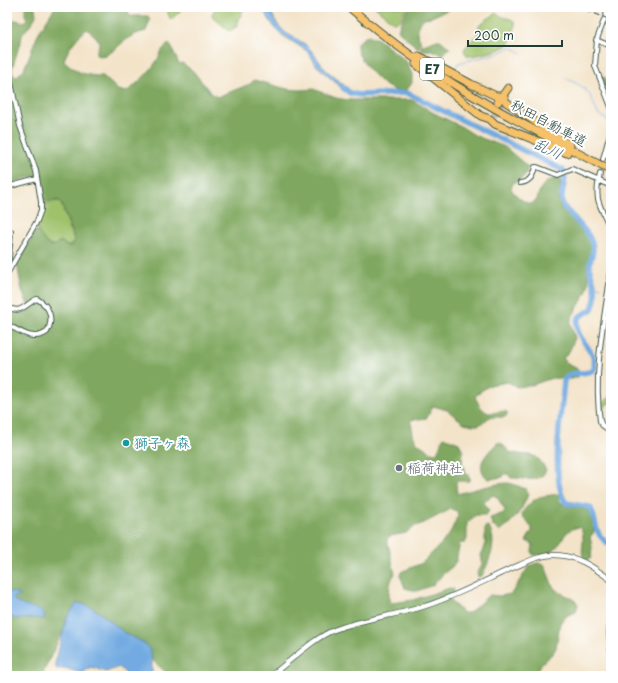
<svg xmlns="http://www.w3.org/2000/svg" width="618" height="683" font-family="'Playpen Sans','Klee One',sans-serif">
<rect width="100%" height="100%" fill="#fff"/>
<filter id="ink" filterUnits="userSpaceOnUse"><feTurbulence type="fractalNoise" baseFrequency=".025" numOctaves="2"/><feDisplacementMap in="SourceGraphic" scale="8" xChannelSelector="R" yChannelSelector="G"/><feConvolveMatrix kernelMatrix="1 2 1 2 8 2 1 2 1" color-interpolation-filters="sRGB"/></filter>
<filter id="wash" filterUnits="userSpaceOnUse"><feTurbulence type="fractalNoise" baseFrequency=".012" numOctaves="4" result="noise"/><feDisplacementMap in="SourceGraphic" scale="16" xChannelSelector="R" yChannelSelector="G"/><feGaussianBlur stdDeviation="0.9" result="paint"/><feColorMatrix in="noise" values="0 0 0 0 0 0 0 0 0 0 0 0 0 0 0 0 0 1.4 0 .05"/><feComposite in="paint" operator="in"/></filter>
<g filter="url(#wash)">
<rect width="100%" height="100%" fill="#f3e3c8"/>
<g fill="#9fc16a" stroke="#5f7f4f">
<path d="M166,7H184L172,19H170Z"/>
<path d="M216,7H244L236,27L229,31L213,17L212,14Z"/>
<path d="M375,7H407L399,21L393,22Z"/>
<path d="M497,13C504,20 509,16 515,22C515,43 505,49 487,53C480,54 474,56 468,56L465,53L464,49L477,35L479,26L484,21Z"/>
<path d="M58,201L61,204L74,240L71,245L67,246L61,241L57,243L53,246C45,245 40,235 37,227L44,204Z"/>
<path d="M611,396V403L607,404L603,410H601V404Z"/>
</g>
<g fill="#7fa75e" stroke="#4f7249">
<path d="M25,7H35L36,16L29,27L23,33L12,69L13,75L17,76L24,69L39,32L55,7H128L129,16H148L150,20L146,31C138,33 132,35 126,40C117,46 109,59 96,55C96,51 98,48 99,45C100,38 91,33 87,29C77,36 68,49 64,60C76,73 86,76 103,76L118,90L126,92C138,83 148,74 156,62C161,55 160,49 169,44L172,48L179,64L182,63L193,71L210,92L217,97L250,84L254,80L287,89L300,90L313,89L336,98L348,100H412L434,113L462,127L476,136L505,147L528,167C526,176 522,180 513,183L511,189C516,196 522,201 530,204L537,200C539,187 546,179 559,178L561,182L559,200L562,209L587,236L591,245V254L587,267L589,283L586,293L572,317L570,323L575,338L570,350L563,359L569,365L576,368L579,371L578,377L571,379L552,378L532,385L517,387L508,382L490,385L481,391L475,397C478,403 483,413 490,413C496,413 501,410 507,412V415L505,417H490L479,425H473L464,423L447,410L433,406L427,418L410,420C415,435 410,439 425,448C429,451 432,453 437,453L442,440L444,437L459,443L463,451L462,463L466,473L470,478L469,481H457L456,483L457,494C469,491 496,483 508,483C514,484 520,487 526,489L528,494C524,508 512,524 499,531L492,525L490,518L504,513L505,510L497,497L493,495L486,500L484,503L489,511L486,515H476L467,523V539L465,543H460L456,561L453,566L443,574L433,585L417,591L405,588L400,575L401,572L422,563L442,543L450,533L458,516L457,511L451,509L424,523L413,527L406,533L390,536L387,539L395,574C389,580 389,592 389,600L391,603L413,600L450,588L454,589L453,593L449,596L451,602L464,613H469L489,595L500,596L511,594L529,566L537,563L544,564C546,568 552,585 554,588C561,595 571,595 578,604L576,612L568,615L560,623L556,648L552,654L541,664L536,676H170L132,642L70,617L48,662L42,676H7V311L17,313L27,311L29,307L22,291L17,264L36,230L49,246L53,247L57,243L61,242L67,246H72L75,240L62,204L58,200L44,202L41,181L36,176L23,179L7,185V18L24,22L27,19L25,15Z"/>
<path d="M409,7H455L431,17L424,18C414,29 416,30 421,43L418,48L407,39L398,30L402,19Z"/>
<path d="M368,35L378,39L406,61L412,74V83L406,91C402,91 398,92 394,90C381,85 365,67 359,55C357,51 357,47 357,43Z"/>
<path d="M437,40H440L450,48L443,55L432,50L421,51L420,50L421,46Z"/>
<path d="M601,75L611,82V94L607,93L600,78Z"/>
<path d="M497,443H501L510,452C528,458 535,448 546,470C540,485 522,477 511,478L508,474H504L503,477L488,479C473,465 487,454 497,443Z"/>
<path d="M559,494L560,502C572,511 584,503 593,515L594,532L590,537L592,547L591,558L588,560L584,559C579,551 587,539 580,527C562,529 564,543 552,551C547,555 538,555 533,555L532,551L533,544L526,541L532,531V528L522,516V512C538,495 536,497 559,494Z"/>
<path d="M488,526C499,542 489,561 482,576L478,577L477,573C482,567 483,563 481,555L485,547V527Z"/>
</g>
<g fill="#72aae1" stroke="#48748a">
<path d="M261,7H268L278,25L286,33L305,44L311,50L325,69L350,90L347,93L317,66L312,58L307,51L282,35L275,28Z"/>
<path d="M7,591L19,594L20,596L14,597V600C18,603 24,606 29,607C38,610 43,608 45,619L34,618L15,619L7,614Z"/>
<path d="M77,603C95,604 113,625 128,635C134,638 143,641 147,646C153,652 152,668 152,676H128L119,667L106,672L91,667L83,673H80L65,668L57,669L55,665L56,660L67,617Z"/>
</g>
<g fill="none" stroke-linecap="round" stroke-linejoin="round">
<g stroke="#72aae1" stroke-width="1">
<path d="M457,66L458,63L499,53L511,47L522,53"/>
<path d="M564,77L583,87L590,95L598,114L609,121"/>
<path d="M595,285L601,287"/>
</g>
<path stroke="#72aae1" stroke-width="5.5" d="M343,88L350,93L359,95L407,93L563,170C569,183 557,193 564,207C573,218 593,235 593,249C593,256 588,263 590,270C593,282 598,291 594,303C593,305 593,307 592,309C587,314 577,314 577,323C576,342 598,349 594,370C584,376 572,369 564,380C562,411 549,478 566,503L590,507C595,515 594,524 598,532C600,538 606,542 611,546"/>
</g>
</g>
<g filter="url(#ink)">
<g fill="none" stroke-linecap="round" stroke-linejoin="round">
<path stroke="#c9c2aa" stroke-width="7" stroke-dasharray="7 3.5" stroke-linecap="butt" d="M494,116L501,104"/>
<defs>
<g id="minor">
<path d="M609,7L597,39L595,66L611,107"/>
<path d="M596,40L611,46"/>
<path d="M7,63L20,126L36,171L41,202V210L37,221L7,274"/>
<path d="M605,153L611,157"/>
<path d="M603,159L611,130"/>
<path d="M600,174C593,202 601,206 611,230"/>
<path d="M520,183C530,182 533,176 535,167H537L558,175L572,169L611,186"/>
<path d="M7,187L37,179"/>
<path d="M7,230L11,231L9,258"/>
<path d="M611,271C604,321 593,371 600,421L602,425L611,432"/>
<path d="M7,307C22,315 26,303 37,299C50,306 54,319 47,332C34,341 23,333 10,326H7"/>
<path d="M611,614L609,633L611,653"/>
<path d="M608,676L611,667"/>
</g>
<path id="tertiary" d="M270,676C290,662 312,639 334,630C362,619 393,616 422,607C452,598 480,583 508,570C523,564 538,555 554,555C577,555 593,567 611,580"/>
<g id="motorway">
<path d="M349,7C388,40 430,71 475,97C519,123 566,146 611,171"/>
<path d="M419,56L471,84L496,96H502"/>
<path d="M416,64L481,116L490,119L495,124L567,153"/>
<path d="M504,97L506,102L570,145"/>
<path d="M498,102L508,88"/>
</g>
</defs>
<use href="#minor" stroke="#3f564a" stroke-width="6"/>
<use href="#tertiary" stroke="#3f564a" stroke-width="6"/>
<use href="#motorway" stroke="#3f564a" stroke-width="9"/>
<use href="#minor" stroke="#fff" stroke-width="4"/>
<use href="#tertiary" stroke="#fff" stroke-width="4.5"/>
<use href="#motorway" stroke="#f5c16b" stroke-width="7"/>
<path stroke="#1f3d34" stroke-width="1" stroke-dasharray="6 3" stroke-linecap="butt" d="M578,7L611,20"/>
</g>
</g>
<circle fill="#0f9aa8" stroke="#fff" stroke-width="1.5" cx="126" cy="443" r="4"/>
<circle fill="#6b7280" stroke="#fff" stroke-width="1.5" cx="399" cy="468" r="4"/>
<g text-anchor="middle" stroke-width="4" stroke-linejoin="round" paint-order="stroke">
<rect fill="#fff" stroke="#627771" stroke-width="1" x="420" y="58" width="24" height="22" rx="3"/>
<g font-size="13" font-weight="bold" fill="#1f3d34">
<text x="432" y="74">E7</text>
</g>
<g font-size="14" fill="#1f3d34" stroke="#fff">
<text transform="translate(549 123) rotate(28)" y="5">秋田自動車道</text>
</g>
<g font-size="14" fill="#0d838f" stroke="#fff" text-anchor="start">
<text x="134" y="448">獅子ヶ森</text>
</g>
<g font-size="14" fill="#5b616d" stroke="#fff" text-anchor="start">
<text x="407" y="473">稲荷神社</text>
</g>
<g font-size="15" font-style="italic" fill="#3c6371" stroke="#fff">
<text transform="translate(548 149) rotate(26)" y="5">乱川</text>
</g>
</g>
<rect width="618" height="683" fill="none" stroke="#fff" stroke-width="24"/>
<path d="M468 40v6h94v-6" fill="none" stroke="#1f3d34" stroke-width="2"/>
<text x="474" y="40" font-size="12" fill="#1f3d34" stroke="#ffffff" stroke-width="3" paint-order="stroke">200 m</text>
</svg>
